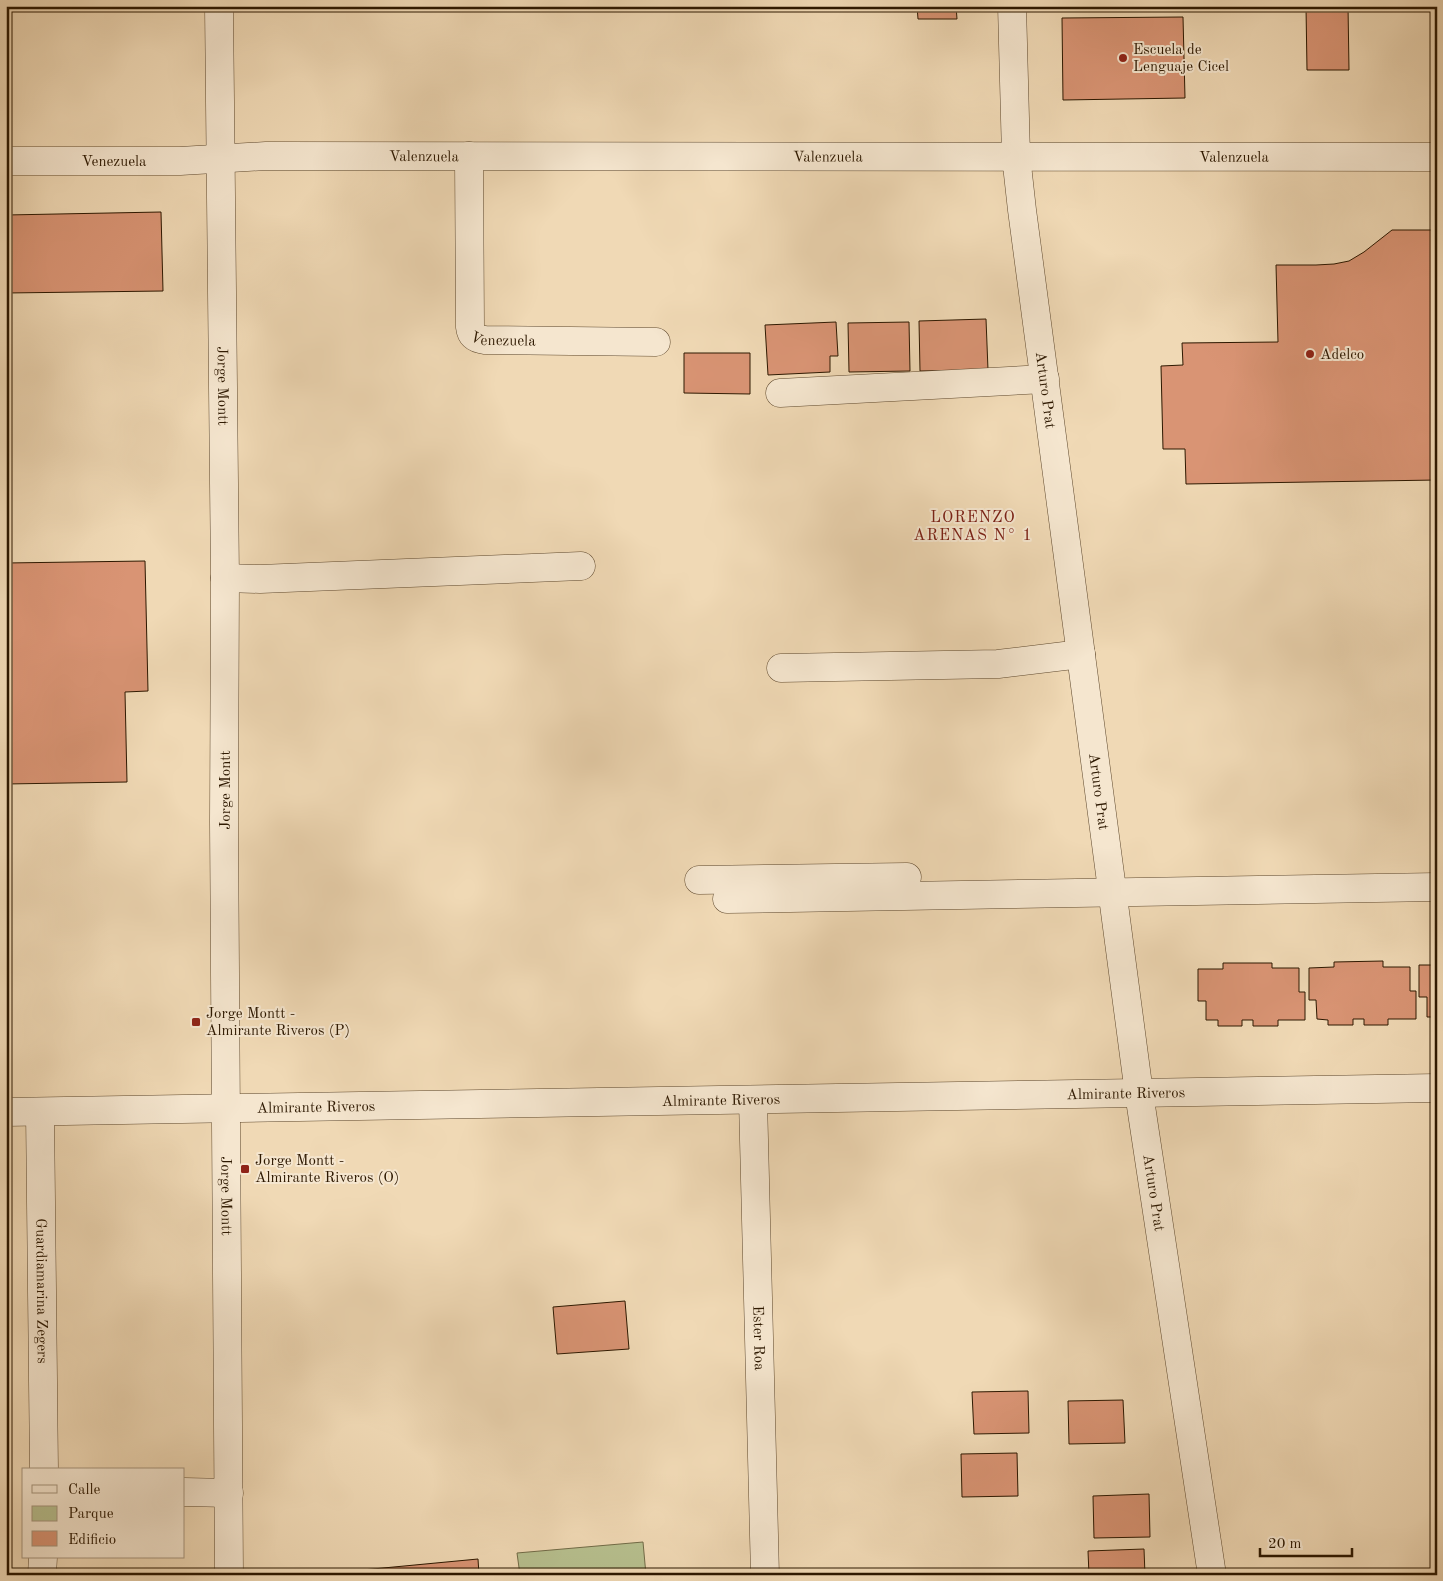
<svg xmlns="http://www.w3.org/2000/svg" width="1443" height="1581" font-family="'Old Standard TT',serif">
<rect width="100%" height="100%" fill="#f0d9b5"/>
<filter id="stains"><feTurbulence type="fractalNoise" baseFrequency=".004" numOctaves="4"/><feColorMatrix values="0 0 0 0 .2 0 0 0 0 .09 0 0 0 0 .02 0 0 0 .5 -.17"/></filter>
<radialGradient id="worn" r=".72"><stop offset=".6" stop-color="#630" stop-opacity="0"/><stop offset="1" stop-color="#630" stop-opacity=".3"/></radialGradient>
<path fill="#b7c08f" stroke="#726c48" d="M643,1542L646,1575H520L517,1553Z"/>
<g fill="#d99474" stroke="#2d1800">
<path d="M917,6H956L957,19H918Z"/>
<path d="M1261,6H1348L1349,70H1307L1306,7Z"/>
<path d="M1183,17L1185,98L1063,100L1062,18Z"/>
<path d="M161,212L163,291L6,293V215Z"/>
<path d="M1392,230H1437V480L1186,484L1185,449H1163L1161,366L1183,365L1182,343L1278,342L1276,265H1316L1334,264L1349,261L1364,252Z"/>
<path d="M986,319L988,370L920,371L919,321Z"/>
<path d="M836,322L838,356H830V372L768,375L765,325Z"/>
<path d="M909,322L910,371L849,372L848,323Z"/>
<path d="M684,353H750V394L684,393Z"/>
<path d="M145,561L148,691L125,692L127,782L6,784V563Z"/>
<path d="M1383,961V967H1410V991H1416V1019H1388V1025H1364V1019H1353V1025H1328V1020L1317,1019L1316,1000H1309V968L1334,967V962Z"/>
<path d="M1223,963H1272V968H1299V992H1305V1020H1278V1026H1253V1020H1242V1026H1218V1020H1206V1001H1198V969H1223Z"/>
<path d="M1419,965H1437V1017H1427V997H1419Z"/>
<path d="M625,1301L629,1349L557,1354L553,1307Z"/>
<path d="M1028,1391L1029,1433L974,1434L972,1392Z"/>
<path d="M1123,1400L1125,1443L1069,1444L1068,1401Z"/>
<path d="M1017,1453L1018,1496L962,1497L961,1454Z"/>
<path d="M1149,1494L1150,1537L1094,1538L1093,1496Z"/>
<path d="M1144,1549L1145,1575H1089L1088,1551Z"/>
<path d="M478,1559L479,1575H320V1574Z"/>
<path d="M1026,1573V1575H970V1574Z"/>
</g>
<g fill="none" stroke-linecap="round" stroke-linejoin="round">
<defs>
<g id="minor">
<path id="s1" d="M219,6L225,578L224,822L229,1575"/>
<path id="s2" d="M1012,6L1016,156L1022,210L1139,1093L1212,1575"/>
<path id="s3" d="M469,156L470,327C471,336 476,339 485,340L656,342"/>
<path id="s4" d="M6,161H180L266,156L1437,157"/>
<path d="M780,393L1045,379"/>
<path d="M225,578L260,579L581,566"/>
<path d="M781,668L998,664L1081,654"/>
<path d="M699,880L907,877"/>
<path d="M727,899L1437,887"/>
<path id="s5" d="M753,1100L765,1575"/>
<path id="s6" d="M6,1112L1437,1088"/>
<path id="s7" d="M40,1112L44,1470"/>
<path d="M184,1492L229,1493"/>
<path d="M42,1575L43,1557"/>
</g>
</defs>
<use href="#minor" stroke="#5e482d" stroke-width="29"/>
<use href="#minor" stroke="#f5e6cf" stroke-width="28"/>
</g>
<g fill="#8f2418" stroke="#f5e6cf" stroke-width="2">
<circle cx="1123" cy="58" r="5"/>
<circle cx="1310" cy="354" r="5"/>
<rect x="191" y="1017" width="10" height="10" rx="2.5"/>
<rect x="240" y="1164" width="10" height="10" rx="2.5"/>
</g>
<g text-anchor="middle" stroke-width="4" stroke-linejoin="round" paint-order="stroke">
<g font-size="15" fill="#2d1800" stroke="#f5e6cf" text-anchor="start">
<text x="1133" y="54">Escuela de<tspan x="1133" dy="17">Lenguaje Cicel</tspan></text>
<text x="1320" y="359">Adelco</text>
<text x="206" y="1018">Jorge Montt -<tspan x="206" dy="17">Almirante Riveros (P)</tspan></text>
<text x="255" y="1165">Jorge Montt -<tspan x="255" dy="17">Almirante Riveros (O)</tspan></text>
</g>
<g font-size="15" fill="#2d1800" stroke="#f5e6cf">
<text dy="5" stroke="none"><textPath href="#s4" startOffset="418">Valenzuela</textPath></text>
<text dy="5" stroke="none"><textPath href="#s4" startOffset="822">Valenzuela</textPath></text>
<text dy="5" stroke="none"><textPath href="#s4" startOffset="1228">Valenzuela</textPath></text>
<text dy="5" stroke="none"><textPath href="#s4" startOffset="108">Venezuela</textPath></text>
<text dy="5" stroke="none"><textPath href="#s3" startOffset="211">Venezuela</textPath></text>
<text dy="5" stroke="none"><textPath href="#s1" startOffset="380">Jorge Montt</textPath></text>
<text dy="5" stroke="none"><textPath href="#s2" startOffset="386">Arturo Prat</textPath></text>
<text transform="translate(225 790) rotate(-90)" y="5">Jorge Montt</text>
<text dy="5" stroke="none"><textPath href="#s2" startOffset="791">Arturo Prat</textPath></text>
<text dy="5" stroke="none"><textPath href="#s6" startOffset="1120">Almirante Riveros</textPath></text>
<text dy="5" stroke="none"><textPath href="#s6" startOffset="715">Almirante Riveros</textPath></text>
<text dy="5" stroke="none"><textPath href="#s6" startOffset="310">Almirante Riveros</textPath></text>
<text dy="5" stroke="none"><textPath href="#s2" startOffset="1196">Arturo Prat</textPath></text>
<text dy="5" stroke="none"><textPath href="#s1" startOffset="1190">Jorge Montt</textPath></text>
<text dy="5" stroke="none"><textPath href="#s7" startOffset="179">Guardiamarina Zegers</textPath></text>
<text dy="5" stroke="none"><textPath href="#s5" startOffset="238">Ester Roa</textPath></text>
</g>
<g font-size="16" letter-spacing="1" fill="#7a1f14" stroke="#f5e6cf">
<text x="973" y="522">LORENZO<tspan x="973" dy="18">ARENAS N° 1</tspan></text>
</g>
</g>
<rect width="1443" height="1581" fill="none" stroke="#f0d9b5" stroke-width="25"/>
<rect x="8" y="8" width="1428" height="1566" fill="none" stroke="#2d1800" stroke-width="2.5"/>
<rect x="12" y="12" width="1418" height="1556" fill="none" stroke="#2d1800"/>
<rect x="22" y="1468" width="162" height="90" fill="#f5e6cf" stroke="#a5947c"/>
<rect x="32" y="1485" width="25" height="8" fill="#f5e6cf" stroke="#a5947c"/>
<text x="68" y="1494" font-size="15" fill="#2d1800">Calle</text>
<rect x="32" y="1506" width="25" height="15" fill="#b7c08f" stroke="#a5947c"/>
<text x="68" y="1518" font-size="15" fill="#2d1800">Parque</text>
<rect x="32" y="1531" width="25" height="15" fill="#d99474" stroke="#a5947c"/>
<text x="68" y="1544" font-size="15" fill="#2d1800">Edificio</text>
<path d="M1260 1548v8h92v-8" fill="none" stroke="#2d1800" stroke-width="2.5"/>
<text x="1268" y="1548" font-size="15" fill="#2d1800" stroke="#f5e6cf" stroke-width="4" paint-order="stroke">20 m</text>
<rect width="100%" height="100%" filter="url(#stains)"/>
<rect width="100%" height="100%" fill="url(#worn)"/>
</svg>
